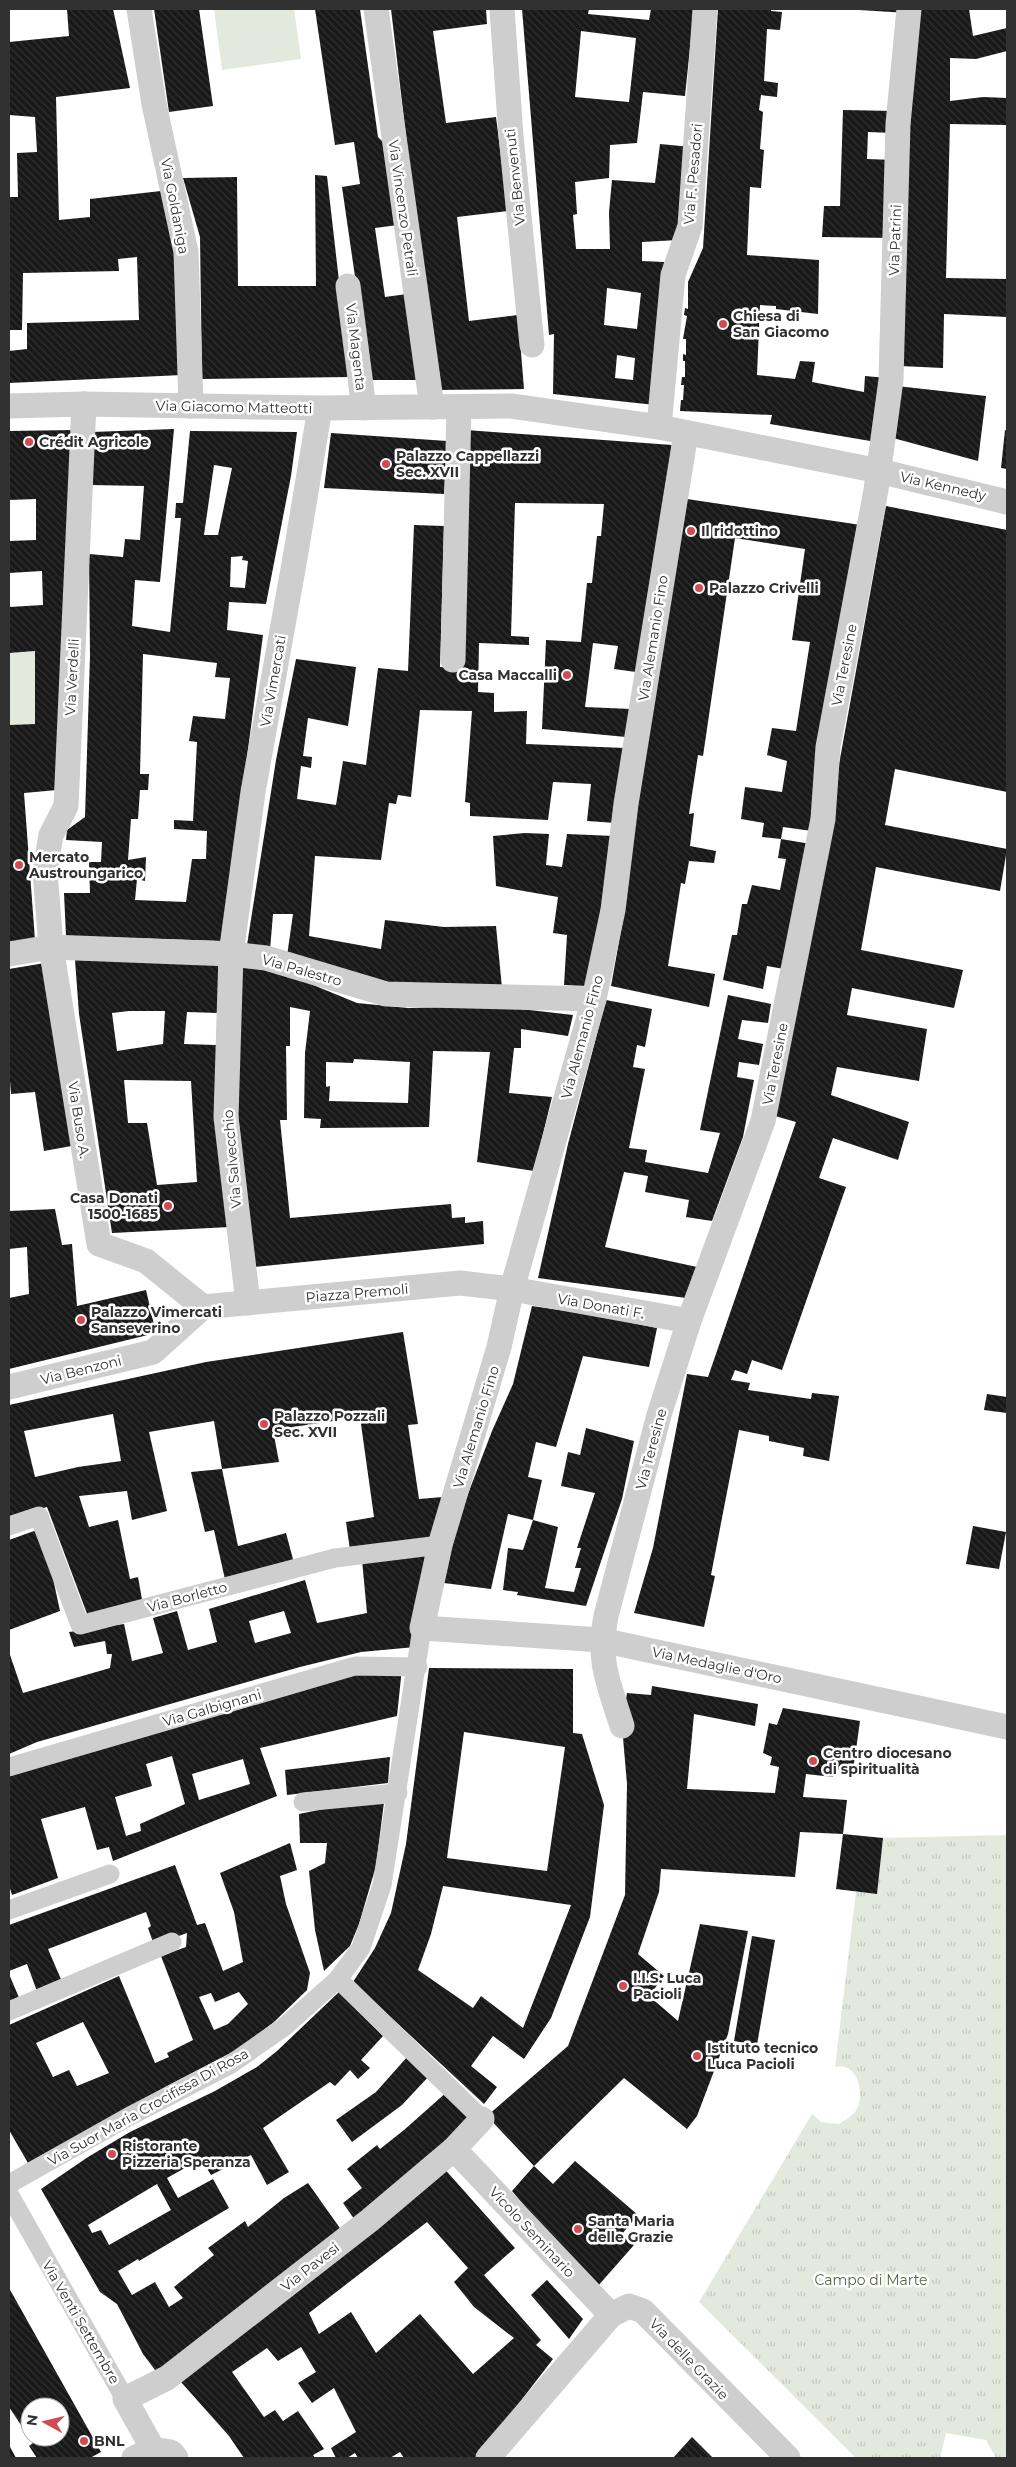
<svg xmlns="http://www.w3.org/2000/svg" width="1016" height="2467" font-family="Montserrat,sans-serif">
<defs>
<pattern id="park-tufts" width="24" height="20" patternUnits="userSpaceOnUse" patternTransform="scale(1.25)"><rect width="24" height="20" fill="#e4e9de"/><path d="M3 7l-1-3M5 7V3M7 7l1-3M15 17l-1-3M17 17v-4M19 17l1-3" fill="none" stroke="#c4c8bf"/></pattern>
<pattern id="building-back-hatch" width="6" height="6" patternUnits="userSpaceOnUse" patternTransform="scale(1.25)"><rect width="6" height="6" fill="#181818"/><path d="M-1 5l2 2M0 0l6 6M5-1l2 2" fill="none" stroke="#313131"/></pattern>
</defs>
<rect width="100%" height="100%" fill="#fff"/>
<g fill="#e4e9de">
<path d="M214,9H294L301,59L222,70Z"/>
<path d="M35,651V724L9,725V653Z"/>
</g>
<path fill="url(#park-tufts)" d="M1007,1835V2458H996L986,2440L946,2433L940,2458H856L699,2302L812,2114L821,2122L839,2124C843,2121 851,2117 855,2112C866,2097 859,2061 835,2067L856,1892L877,1893L883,1838Z"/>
<g fill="url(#building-back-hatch)" fill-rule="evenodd">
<path d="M67,9H113L130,88L56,97L59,220L90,217V199L161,191L177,255L182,375L9,383V351L27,349V323L139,320L137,257L118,259L119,271L23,273L22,330H9V197H18L17,153L37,152L35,117L9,115V42L69,36Z"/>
<path d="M154,9H199L213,106L169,112Z"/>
<path d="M315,9H360L378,137L388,147L398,225L375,228L385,297L407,294L418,380H370L342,187L360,184L354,142L335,145Z"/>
<path d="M391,9H486L487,24L433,31L446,123L496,117L508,211L457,217L469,321L518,315L524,389L436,390Z"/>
<path d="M522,9H589L588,14L649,20L651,9H694L685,96L643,92L637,143L610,145L609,178L575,182L577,214L573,215L576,249H610L609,212L612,180L655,183L660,144L691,147L678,240L642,242V261L664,262L655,405L553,394L554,334L549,335ZM581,31L636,38L629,102L575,97ZM607,288L641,293L637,329L604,325ZM617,355L635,358L633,380L615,378Z"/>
<path d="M718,9H771V11L782,12L780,30L767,29L764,81L778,83L777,97L761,95L759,110L763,112L760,149L764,150L761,188L750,187L747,255L819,260L818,314L776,309V306L760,305L757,375L795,379L800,361L815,362L812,382L864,392L865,376L887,378L882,443L770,424L772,415L680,411L681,400H683L684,385H681L682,377H685V361H683V354L686,355V339H683L687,316L684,315L685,308L688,309V282L703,248Z"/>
<path d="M859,9H908V13L859,10Z"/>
<path d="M918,9H969L973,36L1007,28V51L976,59L950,58V101L983,97L1007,98V125L950,124L946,278L1007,279V317L944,314L943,368L900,366L910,126Z"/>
<path d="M843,110L895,111L893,133L868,132L867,159L894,160L892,238L822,237L824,206H840Z"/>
<path d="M315,175L327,176L350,377L202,379L200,237L183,178L237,177L238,286H316Z"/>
<path d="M897,386L986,396L978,461L893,438Z"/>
<path d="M174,429L160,582L135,580L132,626L170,632L181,518H175L176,503H183L190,431L297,432L291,476L266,604L229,602L227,630L263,635L223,941L66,936L64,893H90L89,862H101L102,842L66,840L67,830L85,817L90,656L89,554L123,557L125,539L140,540L144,486L90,485L92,432ZM214,465L232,468L218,535H204ZM243,556L242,560L248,561L245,588L230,587L231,557ZM143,654L217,663L215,677L230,678L225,719L193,716L189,741L197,742L193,821L174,820V829L207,831L206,859H192L186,902L135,900L137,879L145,881L146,857L128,860L131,819H138L140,790H148L149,774H140Z"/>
<path d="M74,430L57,790L24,793L35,940L9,944V725L35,724V651L9,653V607L43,605L42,571L9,573V541L36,540V499L9,500V431Z"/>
<path d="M466,430L672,445L636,672L614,669L618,646L593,643L585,707L631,709L626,737L542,729L546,640L581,642L587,583H592L597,536H601L604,504L515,503L511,636L529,637V645L479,643L478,692L494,693V712L527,711L526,744L625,748L616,823L587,821L591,784L553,782L548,820L470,816V803L465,802L472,711L420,710L411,797L398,795L396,804L389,803L381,860L315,856L309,936L381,949L385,920L444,927L496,926L502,988L397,985L287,956L293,914H273L270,950L247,945L276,760L296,659L356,667L348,726L308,718L303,756L312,757L311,768L301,766L297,799L336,805L343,761L366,765L378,668L408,671L414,525L444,526L440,667L457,668Z"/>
<path d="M1005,430L1007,431V469L1001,468Z"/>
<path d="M331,433L447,441L444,494L324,488Z"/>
<path d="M687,499L861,525L812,831L783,827L781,839L762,837L764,823L741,819L745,787L782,792L787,761L767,755L772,728L796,731L810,642L792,640L805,549L735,538L703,756L698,755L689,814L694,813L690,846L716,851L714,863L689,861L685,884L681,883L668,966L715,974L709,1007L611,986L624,914L634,805Z"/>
<path d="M886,506L1007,530V792L895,769L885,825L1007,849L1000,891L876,867L861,950L963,970L954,1008L852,988L847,1015L927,1029L919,1081L837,1067L831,1095L909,1122L898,1160L833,1138L819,1178L846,1187L782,1370L752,1360L747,1374L735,1370L731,1380L750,1383L748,1390L811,1399L812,1393L839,1396L829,1461L803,1456L804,1448L769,1441V1436L739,1430L711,1575L715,1576L704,1627L634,1613L653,1548L687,1374L708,1377L796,1122L775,1116Z"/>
<path d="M525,833L549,834L546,865L562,867L567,834L614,836L587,986L564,985L567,935L553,933L558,897L496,886L493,836Z"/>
<path d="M781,839L811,844L784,969L767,966L763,989L723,980L732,935H737L742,904H747L752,885L780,890L786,859L778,858Z"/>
<path d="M75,960L219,963L218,1013L187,1012L184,1044L216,1045L230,1227L112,1233L79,1014ZM129,1011H165L163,1044L117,1051L112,1013ZM124,1080L191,1081L197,1182L157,1185L147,1123H128Z"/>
<path d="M45,963L77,1145L44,1151L35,1092L11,1094L9,1068V969Z"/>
<path d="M236,965L267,966L357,1003L408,1008L495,1006L573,1015L568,1036L521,1029V1048H514L509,1093L552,1097L534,1171L477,1162L490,1052L433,1051L429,1127L320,1128L321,1119L304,1118L305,1053L310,1011L290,1007V1046H286L287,1120H280L290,1218L451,1204L452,1218L465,1217V1223L483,1221L484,1244L253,1267L236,1094ZM354,1059L410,1062L408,1103L329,1101L330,1086L326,1087V1062L353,1063Z"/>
<path d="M728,995L771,1004L768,1023L742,1020L738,1039L763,1044L759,1065L739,1062L737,1077L754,1080L743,1137L712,1221L686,1217L689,1200L645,1192L648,1176L624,1172L605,1247L697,1267L686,1298L538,1278L568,1144L606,1000L652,1009L645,1047L637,1045L633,1067L645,1069L629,1148L647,1150L645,1162L708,1173L720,1133L700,1130Z"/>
<path d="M55,1209L62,1245L72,1244L77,1306L146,1290L156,1333L9,1369V1298L29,1294L27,1247L9,1249V1211Z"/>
<path d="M532,1306L594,1315L657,1328L649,1367L583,1356L556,1447L536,1442L528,1477L542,1480L533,1520L508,1514L491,1589L444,1583L458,1520L492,1431L513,1384Z"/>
<path d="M403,1332L418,1424L408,1425L419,1499L443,1497L430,1539L350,1550L346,1522L374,1517L360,1417L273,1430L279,1462L222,1469L214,1421L149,1432L167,1511L132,1520L127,1491L79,1496L89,1527L118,1520L130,1579L138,1577L143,1605L89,1619L47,1507L9,1519V1405L206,1362ZM113,1414L121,1461L78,1467L35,1477L24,1431Z"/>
<path d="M987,1394L1007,1397V1413L984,1410Z"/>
<path d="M586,1428L634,1441L622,1499L586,1606L517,1595L518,1592L503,1590L508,1548L523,1550L533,1520L558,1527L545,1588L574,1592L581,1568H575L581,1548H577L595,1493L561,1486L568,1452L580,1455Z"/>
<path d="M222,1469L238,1546L286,1533L294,1563L226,1584L214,1530L205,1532L191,1472Z"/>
<path d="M973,1526L1006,1532L999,1569L966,1564Z"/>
<path d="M34,1531L41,1535L48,1555L60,1611L9,1630V1540Z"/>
<path d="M427,1552L415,1647L361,1652L300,1667L37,1742L9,1754V1652L23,1693L110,1668L112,1654H107L105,1641L74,1647L69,1632L124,1624L132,1661L163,1653L153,1618L177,1611L188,1650L217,1642L209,1609L305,1580L317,1623L367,1613L362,1560ZM284,1611L291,1633L255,1643L249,1621Z"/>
<path d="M402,1668L397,1716L260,1748L277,1796L113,1861L109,1847L97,1850L85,1807L41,1819L58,1878L12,1895L9,1885V1772L367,1669ZM172,1756L185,1804L140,1824L141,1831L126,1836L115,1797L152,1786L146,1764ZM243,1759L250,1784L199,1800L192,1774Z"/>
<path d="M429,1668L573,1669V1733L582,1734L604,1805L590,1917L551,2018L524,2059L493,2036L471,2066L497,2087L484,2104L353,1982L375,1948L391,1913L406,1844ZM464,1732L565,1747L547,1871L447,1858ZM443,1886L571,1905L523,2028L481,1996L473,2008L418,1970L431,1934Z"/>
<path d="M652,1686L758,1704L755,1726L694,1714L687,1789L775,1793L779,1767L770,1765L772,1757L763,1753L769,1723L777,1725L783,1708L860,1721L853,1771L834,1769L833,1777L806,1774L803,1797L847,1800L843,1834L883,1838L877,1894L836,1889L843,1834L800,1832L795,1877L661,1869L659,1892L638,1954L664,1976L649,1996L678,2021L700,1924L748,1931L728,2034L697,2116L687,2129L624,2078L534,2166L553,2184L575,2161L638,2215L622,2234L634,2245L590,2295L532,2215L512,2191L534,2166L487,2116L568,2046L625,1895L627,1784L622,1726L627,1693L651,1695Z"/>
<path d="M390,1757L388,1783L287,1795L285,1770Z"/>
<path d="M384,1802L376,1866L359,1924L350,1946L324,1971L315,1930L309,1871L325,1863L327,1843H300L299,1814L338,1806Z"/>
<path d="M290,1843L297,1870L280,1876L286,1904L310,1973L307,1990L274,2022L240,2048L167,2086L28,2163L9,2130V2025L119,1976L155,2063L169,2057L167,2053L193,2040L161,1956L186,1947L187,1933L154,1945L148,1928L151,1926L146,1912L48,1949L63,1984L38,1994L27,1964L9,1971V1925L175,1865L197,1925L205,1923L223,1971L243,1962L234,1912L220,1873ZM239,1992L248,2004L228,2024L214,2030L199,1997L211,1993L215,2002ZM83,2022L109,2073L77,2086L69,2070L53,2077L36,2043Z"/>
<path d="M752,1936L775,1940L757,2045L734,2041Z"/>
<path d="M9,1974L20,2000L9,2005Z"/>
<path d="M339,1992L383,2036L361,2060L370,2068L358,2079L350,2070L335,2086L330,2082L263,2128L289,2172L267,2185L251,2155L211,2175L201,2159L167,2178L178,2198L213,2179L229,2208L139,2261L138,2259L118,2271L132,2295L155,2282L169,2307L183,2298L174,2287L214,2255L208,2248L245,2221L248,2227L284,2198L308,2183L342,2231L158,2374L143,2354L117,2304L100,2292L41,2189L88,2157L130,2132L215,2091L257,2067L277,2051ZM157,2184L171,2210L109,2245L101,2230L92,2233L88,2225Z"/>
<path d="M408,2056L430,2075L402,2105L352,2142L336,2120L376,2092Z"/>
<path d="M448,2091L475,2122L357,2223L343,2203L362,2188L347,2169L377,2145L380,2149L404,2130Z"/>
<path d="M441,2165L515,2248L484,2275L541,2340L536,2345L553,2359L477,2458H404L400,2452L390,2458H358L355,2453L347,2458H336L331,2448L356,2432L334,2388L312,2403L298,2383L316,2372L301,2347L278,2361L267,2348L232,2372L264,2417L275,2410L283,2421L298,2411L324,2449L313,2455L315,2458H244L229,2436L181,2382ZM427,2222L468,2268L454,2282L474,2307L514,2338L473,2374L420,2314L376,2353L351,2312L319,2334L309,2313Z"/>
<path d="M547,2280L583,2319L569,2339L531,2295Z"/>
<path d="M9,2288L101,2452L90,2458H37L29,2446L33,2443L9,2407ZM30,2407H60V2437H30Z"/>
<path d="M692,2437L713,2458H673Z"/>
<path d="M9,2445L16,2458H9Z"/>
</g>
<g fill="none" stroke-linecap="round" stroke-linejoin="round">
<g stroke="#cecece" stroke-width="19">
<path d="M9,1526L39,1516L80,1625L335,1558L440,1545"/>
<path d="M9,1767L355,1666L418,1667"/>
<path d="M303,1802L398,1793"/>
<path d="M9,1910L110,1874"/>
<path d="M338,1979L482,2119"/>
<path d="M9,2011L172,1942"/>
<path d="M9,2184L130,2116L231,2064L284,2027L338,1979L361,1948L382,1885L422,1628"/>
<path d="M9,2194L125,2399"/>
</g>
<g stroke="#cecece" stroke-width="25">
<path d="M139,9L154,104L186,252L191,406"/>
<path d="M376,9L432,407"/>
<path d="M502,9L511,136L532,345"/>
<path d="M348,286L364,408"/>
<path d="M84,404L66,806L51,835L45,871L51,947L99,1244L146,1261L203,1307"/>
<path d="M9,406L84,404L320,408L511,406L659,427L879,471L1007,502"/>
<path d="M659,427L673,275L690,226L705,9"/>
<path d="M686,433L626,804L613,910L594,999L512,1289L499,1347L440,1545L422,1628L601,1640L1007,1727"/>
<path d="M453,660L459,408"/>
<path d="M9,954L51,947L231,954L266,958L386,994L594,999"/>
<path d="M248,1303L226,1117L231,954L253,792L295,558L320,408"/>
<path d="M203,1307L460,1283L512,1289L689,1321"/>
<path d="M9,1387L153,1352L203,1307"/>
<path d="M622,1726C609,1684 597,1661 606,1616L659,1415L689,1321L763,1121L823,819L828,747L876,490L891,380L898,124L909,9"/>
<path d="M454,2149L611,2315"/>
<path d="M153,2449L125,2399L167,2378L370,2220L454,2149L482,2119"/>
<path d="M134,2458L153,2449L171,2452L176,2458"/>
<path d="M488,2458L611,2315L629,2306L643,2311L788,2458"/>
</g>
</g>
<g fill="#d04b54" stroke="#fff" stroke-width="2">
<circle cx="723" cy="324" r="5"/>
<circle cx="29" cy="442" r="5"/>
<circle cx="386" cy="464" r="5"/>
<circle cx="691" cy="531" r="5"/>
<circle cx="699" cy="588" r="5"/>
<circle cx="567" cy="675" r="5"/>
<circle cx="19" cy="865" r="5"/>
<circle cx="168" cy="1206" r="5"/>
<circle cx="81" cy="1320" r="5"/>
<circle cx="264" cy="1424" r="5"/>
<circle cx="813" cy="1761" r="5"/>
<circle cx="623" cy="1986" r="5"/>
<circle cx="697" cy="2056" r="5"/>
<circle cx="112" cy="2154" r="5"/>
<circle cx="578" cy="2229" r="5"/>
<circle cx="84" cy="2441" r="5"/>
</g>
<g text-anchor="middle" stroke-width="5" stroke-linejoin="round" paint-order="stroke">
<g font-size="14" fill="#313131" stroke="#fff">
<text transform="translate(693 174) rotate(-85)" y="5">Via F. Pesadori</text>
<text transform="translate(515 177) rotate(-96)" y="5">Via Benvenuti</text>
<text transform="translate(175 206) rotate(79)" y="5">Via Goldaniga</text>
<text transform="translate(403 208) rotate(82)" y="5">Via Vincenzo Petrali</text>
<text transform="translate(895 240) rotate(-88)" y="5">Via Patrini</text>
<text transform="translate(356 347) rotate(83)" y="5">Via Magenta</text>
<text transform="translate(234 407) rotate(1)" y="5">Via Giacomo Matteotti</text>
<text transform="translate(943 486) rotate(13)" y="5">Via Kennedy</text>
<text transform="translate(653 638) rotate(-81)" y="5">Via Alemanio Fino</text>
<text transform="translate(844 665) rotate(-79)" y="5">Via Teresine</text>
<text transform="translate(72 677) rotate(-87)" y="5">Via Verdelli</text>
<text transform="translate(273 681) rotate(-80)" y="5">Via Vimercati</text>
<text transform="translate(302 970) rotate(16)" y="5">Via Palestro</text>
<text transform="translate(582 1037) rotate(-75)" y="5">Via Alemanio Fino</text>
<text transform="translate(775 1064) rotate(-79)" y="5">Via Teresine</text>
<text transform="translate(79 1120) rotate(81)" y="5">Via Buso A.</text>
<text transform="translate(232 1159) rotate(-95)" y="5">Via Salvecchio</text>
<text transform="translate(357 1293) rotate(-5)" y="5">Piazza Premoli</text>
<text transform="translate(601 1306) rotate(10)" y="5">Via Donati F.</text>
<text transform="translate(81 1370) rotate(-14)" y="5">Via Benzoni</text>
<text transform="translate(476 1427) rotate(-73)" y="5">Via Alemanio Fino</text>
<text transform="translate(651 1449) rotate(-75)" y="5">Via Teresine</text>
<text transform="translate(187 1597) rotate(-15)" y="5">Via Borletto</text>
<text transform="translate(717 1665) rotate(12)" y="5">Via Medaglie d'Oro</text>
<text transform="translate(212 1708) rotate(-16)" y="5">Via Galbignani</text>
<text transform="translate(148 2107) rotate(-29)" y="5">Via Suor Maria Crocifissa Di Rosa</text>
<text transform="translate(532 2232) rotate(47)" y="5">Vicolo Seminario</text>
<text transform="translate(310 2267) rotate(-38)" y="5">Via Pavesi</text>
<text transform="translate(81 2322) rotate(60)" y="5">Via Venti Settembre</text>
<text transform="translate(689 2359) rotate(46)" y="5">Via delle Grazie</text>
</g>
<g font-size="14" font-weight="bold" fill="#313131" stroke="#fff" text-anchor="start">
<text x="733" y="321">Chiesa di<tspan x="733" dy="16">San Giacomo</tspan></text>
<text x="39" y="447">Crédit Agricole</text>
<text x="396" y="461">Palazzo Cappellazzi<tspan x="396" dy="16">Sec. XVII</tspan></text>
<text x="701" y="536">Il ridottino</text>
<text x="709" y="593">Palazzo Crivelli</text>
<text x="557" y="680" text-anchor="end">Casa Maccalli</text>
<text x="29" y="862">Mercato<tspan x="29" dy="16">Austroungarico</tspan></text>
<text x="158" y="1203" text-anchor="end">Casa Donati<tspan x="158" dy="16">1500-1685</tspan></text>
<text x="91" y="1317">Palazzo Vimercati<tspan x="91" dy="16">Sanseverino</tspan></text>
<text x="274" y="1421">Palazzo Pozzali<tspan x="274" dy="16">Sec. XVII</tspan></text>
<text x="823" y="1758">Centro diocesano<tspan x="823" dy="16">di spiritualità</tspan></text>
<text x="633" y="1983">I.I.S. Luca<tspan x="633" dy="16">Pacioli</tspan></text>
<text x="707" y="2053">Istituto tecnico<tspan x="707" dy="16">Luca Pacioli</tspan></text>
<text x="122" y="2151">Ristorante<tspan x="122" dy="16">Pizzeria Speranza</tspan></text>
<text x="588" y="2226">Santa Maria<tspan x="588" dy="16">delle Grazie</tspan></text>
<text x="94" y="2446">BNL</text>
</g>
<g font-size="14" fill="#546844" stroke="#fff">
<text x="871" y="2285">Campo di Marte</text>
</g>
</g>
<rect width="1016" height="2467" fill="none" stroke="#313131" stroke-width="20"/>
<g transform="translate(45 2422) rotate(278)"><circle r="24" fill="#ffffff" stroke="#adadad"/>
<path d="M0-4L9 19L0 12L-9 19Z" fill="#d04b54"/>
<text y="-8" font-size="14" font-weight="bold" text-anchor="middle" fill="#313131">N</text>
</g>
</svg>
